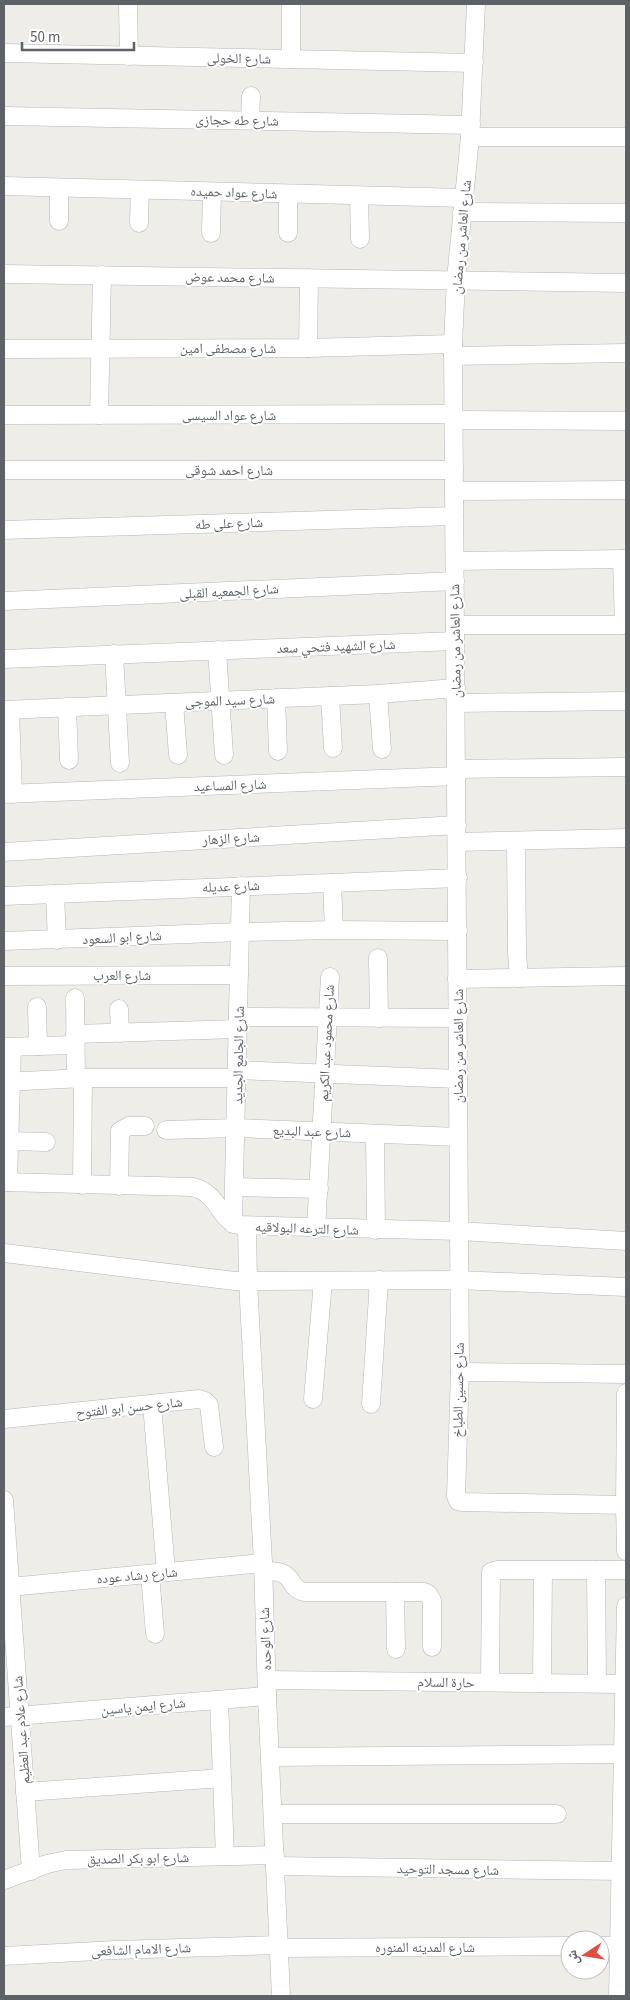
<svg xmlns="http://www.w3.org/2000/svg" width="630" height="2000" font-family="'Source Sans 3','Noto Naskh Arabic',sans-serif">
<rect width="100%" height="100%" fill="#efede7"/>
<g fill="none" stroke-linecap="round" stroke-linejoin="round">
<defs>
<g id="minor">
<path d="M128,4L129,56"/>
<path d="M476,4L470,137L456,279L453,344L460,1372L456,1496L458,1501L462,1502L626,1505"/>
<path d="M4,53L474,63"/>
<path d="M291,59V4"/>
<path d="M4,116L471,125"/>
<path d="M250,120L251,96"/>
<path d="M470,137H626"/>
<path d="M4,186L464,198"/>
<path d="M288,194V233"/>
<path d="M359,196L360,239"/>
<path d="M462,212L626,213"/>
<path d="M59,221V188"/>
<path d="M139,223L140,190"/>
<path d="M211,233L212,192"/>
<path d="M4,274L626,283"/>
<path d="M308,348L309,278"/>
<path d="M4,349L308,348L453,344"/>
<path d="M453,356L626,353"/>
<path d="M4,415L454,414"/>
<path d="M99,415L102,275"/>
<path d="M454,420L626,421"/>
<path d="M4,470H454"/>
<path d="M454,491L626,490"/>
<path d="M4,530L454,516"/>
<path d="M622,559L624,625"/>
<path d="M455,561L626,559"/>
<path d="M4,601L455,581"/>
<path d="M455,625H626"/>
<path d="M217,650L224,755"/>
<path d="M114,654L120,763"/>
<path d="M4,659L455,641"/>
<path d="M378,694L382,749"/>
<path d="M330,696L333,748"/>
<path d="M276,698L278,751"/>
<path d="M174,703L178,755"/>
<path d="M456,703L626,701"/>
<path d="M67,707L69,760"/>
<path d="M4,710L378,694L456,688"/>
<path d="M10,710L13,794"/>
<path d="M457,769L626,767"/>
<path d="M4,794L457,776"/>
<path d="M516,841L517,953L519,978"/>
<path d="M457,842L626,838"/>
<path d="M4,852L457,825"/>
<path d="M332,883L334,930"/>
<path d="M55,894L57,940"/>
<path d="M4,896L458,878"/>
<path d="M4,941L240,932L334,930L458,931"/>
<path d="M378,958L379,1018"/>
<path d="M4,976L239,975"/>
<path d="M457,979L626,976"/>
<path d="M75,998L76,1079"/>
<path d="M37,1007L38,1046"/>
<path d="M119,1009L120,1033"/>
<path d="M238,1017L458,1018"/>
<path d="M75,1034L238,1029"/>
<path d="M4,1047L75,1045"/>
<path d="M237,1070L458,1079"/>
<path d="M4,1082L83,1078H237"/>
<path d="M166,1130L236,1128L458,1137"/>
<path d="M375,1134L376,1230"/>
<path d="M9,1141L46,1142"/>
<path d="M4,1182L193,1187C220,1194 218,1220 239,1225L459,1231L626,1241"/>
<path d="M8,1182L12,1047"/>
<path d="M82,1185L83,1078"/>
<path d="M119,1186L120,1131L129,1126H145"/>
<path d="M235,1187L319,1189"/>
<path d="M233,1224L241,886"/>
<path d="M247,1226L248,1281L263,1563L267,1696L281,1996"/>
<path d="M316,1229L330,977"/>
<path d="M4,1253L235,1281L458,1280L626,1287"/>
<path d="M460,1372L626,1374"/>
<path d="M626,1393L625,1505L626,1551"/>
<path d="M313,1399L323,1281"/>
<path d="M152,1404L166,1572"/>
<path d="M371,1404L379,1280"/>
<path d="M4,1419L199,1399L205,1401L209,1405L214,1447"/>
<path d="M4,1500L31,1871"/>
<path d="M596,1570L597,1683"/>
<path d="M263,1571C299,1570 284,1586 304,1592H424L428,1594L432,1600V1647"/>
<path d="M150,1574L155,1634"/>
<path d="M10,1587L263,1563"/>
<path d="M395,1592L396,1649"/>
<path d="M267,1680L625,1684"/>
<path d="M490,1682L491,1572L497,1570H626"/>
<path d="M542,1683L543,1571"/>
<path d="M219,1700L225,1856"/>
<path d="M4,1717L267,1696"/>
<path d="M270,1757L623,1754"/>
<path d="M25,1792L222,1778"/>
<path d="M273,1814H557"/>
<path d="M275,1866L620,1871"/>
<path d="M4,1880L47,1864L66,1860L275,1855"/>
<path d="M600,1946H619"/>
<path d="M279,1948L570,1946"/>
<path d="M4,1956L115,1950L279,1945"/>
<path d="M618,1996L626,1606"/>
</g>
</defs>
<use href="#minor" stroke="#b4b6ba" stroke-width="19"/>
<use href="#minor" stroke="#fff" stroke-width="18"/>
</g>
<g text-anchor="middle" stroke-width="4" stroke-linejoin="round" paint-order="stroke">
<g font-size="14" fill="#5e6166" stroke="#fff">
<text transform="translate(239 58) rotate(1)" y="5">شارع الخولى</text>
<text transform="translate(237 120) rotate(1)" y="5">شارع طه حجازى</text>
<text transform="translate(234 192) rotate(2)" y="5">شارع عواد حميده</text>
<text transform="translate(461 237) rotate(-85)" y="5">شارع العاشر من رمضان</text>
<text transform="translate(230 277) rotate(1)" y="5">شارع محمد عوض</text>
<text x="228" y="353">شارع مصطفى امين</text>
<text x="229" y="420">شارع عواد السيسى</text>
<text x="229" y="475">شارع احمد شوقى</text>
<text transform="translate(229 523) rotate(-2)" y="5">شارع على طه</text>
<text transform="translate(229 591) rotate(-3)" y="5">شارع الجمعيه القبلى</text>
<text transform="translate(455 641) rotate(-91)" y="5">شارع العاشر من رمضان</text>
<text transform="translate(336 646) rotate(-2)" y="5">شارع الشهيد فتحي سعد</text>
<text transform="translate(230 700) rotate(-2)" y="5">شارع سيد الموجى</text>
<text transform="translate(230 785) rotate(-2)" y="5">شارع المساعيد</text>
<text transform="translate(231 838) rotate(-3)" y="5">شارع الزهار</text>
<text transform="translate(231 886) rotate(-2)" y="5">شارع عديله</text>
<text transform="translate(122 937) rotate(-3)" y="5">شارع ابو السعود</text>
<text x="122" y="980">شارع العرب</text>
<text transform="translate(326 1043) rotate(-87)" y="5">شارع محمود عبد الكريم</text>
<text transform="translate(458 1046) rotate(-90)" y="5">شارع العاشر من رمضان</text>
<text transform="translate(238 1055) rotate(-89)" y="5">شارع الجامع الجديد</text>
<text transform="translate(312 1131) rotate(2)" y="5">شارع عبد البديع</text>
<text transform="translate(307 1228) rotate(2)" y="5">شارع الترعه البولاقيه</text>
<text transform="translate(458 1390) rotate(-89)" y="5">شارع حسين الطباخ</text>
<text transform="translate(129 1407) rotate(-6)" y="5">شارع حسن ابو الفتوح</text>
<text transform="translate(137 1575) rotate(-5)" y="5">شارع رشاد عوده</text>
<text transform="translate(265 1639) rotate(-92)" y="5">شارع الوحده</text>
<text transform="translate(446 1682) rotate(1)" y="5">حارة السلام</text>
<text transform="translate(143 1706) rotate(-5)" y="5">شارع ايمن ياسين</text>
<text transform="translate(21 1730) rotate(-94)" y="5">شارع علام عبد العظيم</text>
<text transform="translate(138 1858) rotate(-1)" y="5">شارع ابو بكر الصديق</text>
<text transform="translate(448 1869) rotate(1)" y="5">شارع مسجد التوحيد</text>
<text x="425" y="1952">شارع المدينه المنوره</text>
<text transform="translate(141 1949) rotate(-2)" y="5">شارع الامام الشافعى</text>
</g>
</g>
<rect width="630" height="2000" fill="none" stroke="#5e6166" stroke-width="10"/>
<g transform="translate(585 1955) rotate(258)"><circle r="24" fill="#ffffff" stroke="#bfc0c2"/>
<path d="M0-4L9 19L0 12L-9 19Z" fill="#db5041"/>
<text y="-8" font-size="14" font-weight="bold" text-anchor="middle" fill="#5e6166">ش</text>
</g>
<path d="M22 42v8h112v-8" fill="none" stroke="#5e6166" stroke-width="2.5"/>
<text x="30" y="42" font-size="15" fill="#5e6166" stroke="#ffffff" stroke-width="4" paint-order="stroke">50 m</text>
</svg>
